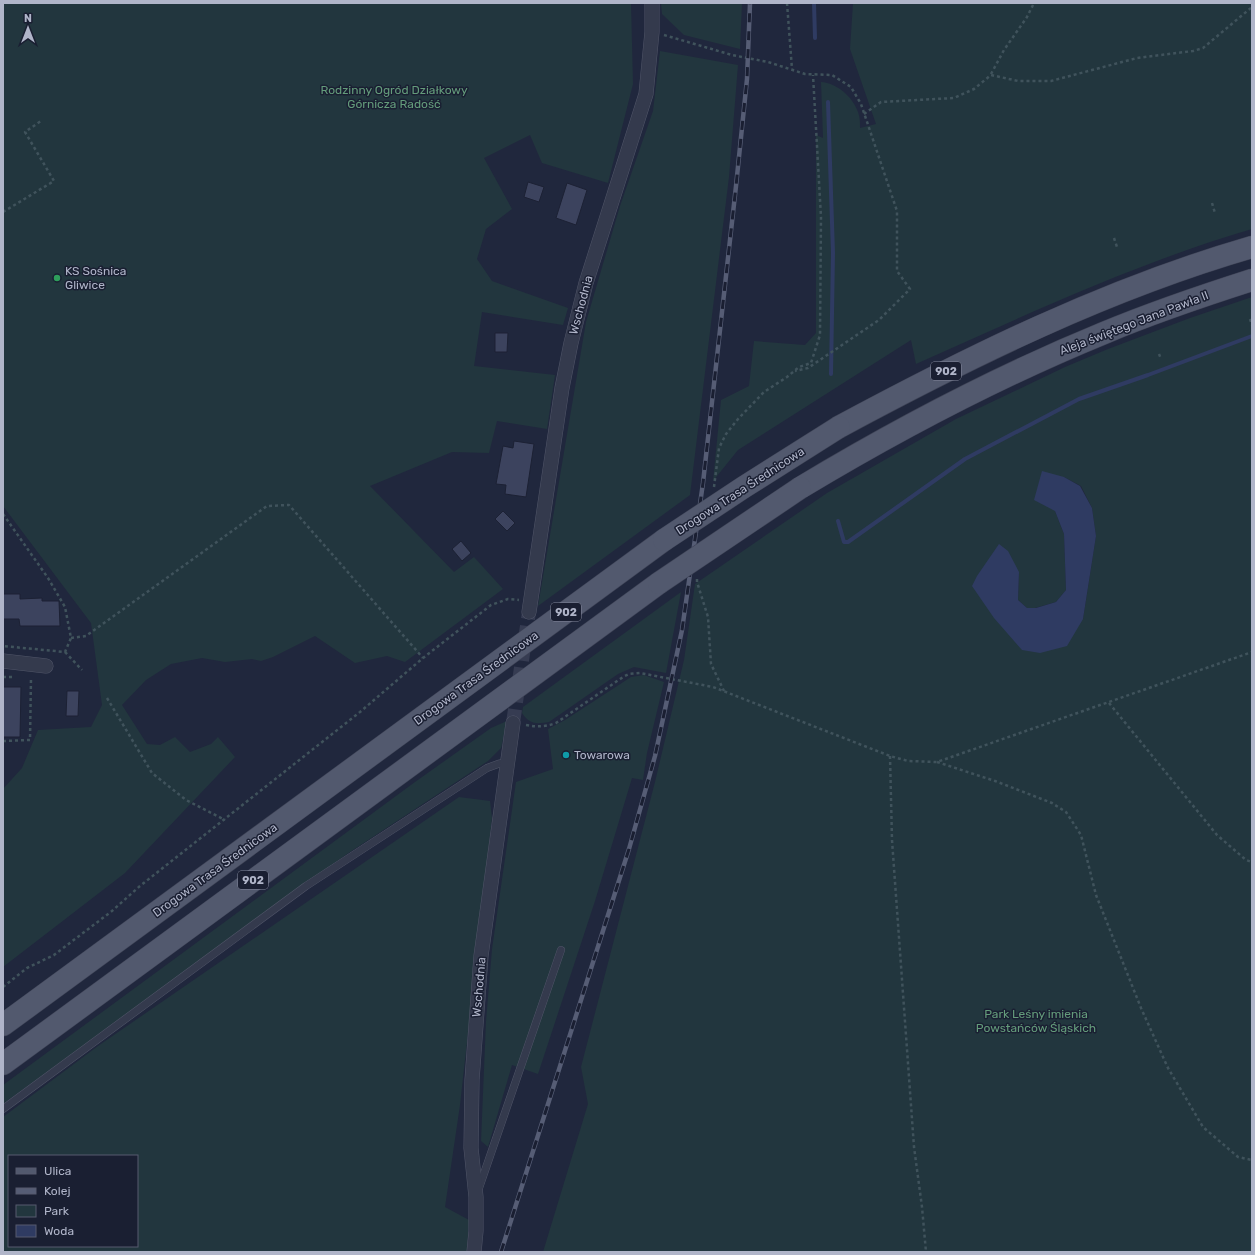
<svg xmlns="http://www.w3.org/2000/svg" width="1255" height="1255" font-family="Rubik,sans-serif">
<rect width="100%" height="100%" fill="#20273d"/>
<g fill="#22363e" fill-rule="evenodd">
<path d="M3,3H631L633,84L608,183L542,163L530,135L484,158L512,209L486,229L477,259L492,281L568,308L563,325L482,312L474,366L555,375L547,429L497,421L489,453L452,452L370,486L454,572L474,557L503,589L405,662L387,656L355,663L315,636L273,657L261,661L252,659L225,662L202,658L171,664L146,680L122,705L147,744L160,745L175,737L190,752L211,744L218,737L235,757L125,873L3,967V789L22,768L38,730L91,727L102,705L91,623L3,506Z"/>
<path d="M661,3H742L740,49L684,35L662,14Z"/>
<path d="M853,3H1252V229C1136,263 1026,315 916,364L911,340L738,450L713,481L721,400L749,386L754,341L805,345L816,333V135L823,138L821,82C837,83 853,97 858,112C860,117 860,123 860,128L876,124L850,49Z"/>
<path d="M660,51L738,65L729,177L690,495L538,606L586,322L620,206L653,111Z"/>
<path d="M1252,297V1252H543L588,1104L581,1067L655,782L684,660L695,584L827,493L956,419L1065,367L1108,349L1190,318ZM1064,477L1081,486L1092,508L1096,536L1083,619L994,618L1019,572L1018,600L1027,608H1035L1056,602L1066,590L1064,534L1055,511Z"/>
<path d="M681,592L666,673L634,667L618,674L549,722C537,724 530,725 522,713L523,707Z"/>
<path d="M644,675L664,682L647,753L643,780L632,778L595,901L538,1074L512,1065L488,1147L481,1141L486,1021L492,949L516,782L553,769L548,729L565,720L631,677Z"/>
<path d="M507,721L501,748L488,761L347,854L3,1104V1085L415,782L491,728Z"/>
<path d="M459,797L490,801L492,818L460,1105L445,1207L469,1220L467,1252H3V1117L98,1046ZM9,1156H137V1246H9Z"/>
</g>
<path fill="#2f3b62" d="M1042,471L1064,477L1080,486L1092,508L1096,536L1083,619L1067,646L1040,653L1022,650L994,618L972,586L977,576L999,544L1008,551L1019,572L1018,600L1027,608H1036L1056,602L1066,590L1064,534L1055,511L1034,500Z"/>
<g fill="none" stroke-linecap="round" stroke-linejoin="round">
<g stroke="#2f3b62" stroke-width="4">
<path d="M814,3L815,38"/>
<path d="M828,102L833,253L831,374"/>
<path d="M838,521L844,542H848L965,459L1079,399L1148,375L1252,336"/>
</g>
</g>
<g fill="#3c435e" stroke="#1c2134">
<path d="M528,182L544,187L539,202L524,197Z"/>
<path d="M567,183L587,190L576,225L556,218Z"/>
<path d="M495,333H508L507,352H495Z"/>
<path d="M514,441L534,444L526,497L505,494L506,485L496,484L503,446L513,448Z"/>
<path d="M503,511L515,523L507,531L495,519Z"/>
<path d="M461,541L471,553L462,561L452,549Z"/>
<path d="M3,594H20V599L42,598V601H59L60,626H20L19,619H3Z"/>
<path d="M3,687H21L20,737H3Z"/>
<path d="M67,691H79L78,716H66Z"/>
</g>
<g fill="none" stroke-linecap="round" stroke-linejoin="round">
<path stroke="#363c52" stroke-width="14" stroke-dasharray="14 7" stroke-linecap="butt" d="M513,723L529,612"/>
<defs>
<g id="lane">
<path d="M3,1109L306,886L487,768L498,764L507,762"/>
<path d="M479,1188L561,950"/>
</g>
<g id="street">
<path d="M529,612L562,388L571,343L586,283L646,94L652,32V3"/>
<path d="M3,661L46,666"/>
<path d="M474,1252L476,1231V1197L471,1148L472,1080L481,956L513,723"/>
</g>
<g id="primary">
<path d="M839,427C971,356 1107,289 1252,247"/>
<path d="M800,488C898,429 999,376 1104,333C1152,313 1202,296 1252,280"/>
<path d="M3,1025L664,540"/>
<path d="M3,1064L659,583"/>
</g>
</defs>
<use href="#lane" stroke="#505568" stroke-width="8"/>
<use href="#street" stroke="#505568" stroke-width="15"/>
<use href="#primary" stroke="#3e4356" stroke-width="23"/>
<g stroke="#40535c" stroke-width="2.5" stroke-dasharray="3 3" stroke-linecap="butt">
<path d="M787,3L792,69"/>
<path d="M664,35L732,55L768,62L805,74L832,75L851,87L861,104L897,211V271L910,289L879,320L808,368L795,371"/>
<path d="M991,74L1004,50L1027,17L1034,3"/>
<path d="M864,114L881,102L954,98L974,89L991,75L1018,81H1051L1137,58L1193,51L1203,48L1252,7"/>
<path d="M1212,203L1215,213"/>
<path d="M3,212L54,181L25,132L41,121"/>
<path d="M1114,238L1117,247"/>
<path d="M1250,319L1252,325"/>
<path d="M1159,354L1161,359"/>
<path d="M714,487L719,448L726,434L738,419L764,392L787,377L799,367L811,363L820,335L821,217L813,75"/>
<path d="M3,514L48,578L65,607L71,638L65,652L3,646"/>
<path d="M697,579V582L708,617L711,664L724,691"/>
<path d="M71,638L86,636L267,506L289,505L423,658"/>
<path d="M65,652L82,670"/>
<path d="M3,677H12"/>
<path d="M107,698L152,773L186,800L225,820"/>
<path d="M1109,703L1217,835L1246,860L1252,862"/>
<path d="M526,725C537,727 545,727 556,723L623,677L629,674L640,673L713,687L890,756L908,761L937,762L1252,652"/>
<path d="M3,741L30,740L31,678"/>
<path d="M890,756L892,840L914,1147L922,1207L926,1252"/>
<path d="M937,762L995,781L1052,803L1066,812L1081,835L1096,895L1141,1008L1168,1068L1203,1127L1238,1157L1252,1160"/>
<path d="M3,987L27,968L54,955L112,911L140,886L360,712L423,658L491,605L508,599L519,600"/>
</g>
<use href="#lane" stroke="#343a4d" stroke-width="7"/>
<use href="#street" stroke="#343a4d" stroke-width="14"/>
<use href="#primary" stroke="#52596e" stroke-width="22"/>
<defs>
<path id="rail" d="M501,1252L629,849L655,756L682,630L703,483L736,186L747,79L750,3"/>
</defs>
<use href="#rail" stroke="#565d75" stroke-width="4.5"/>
<use href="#rail" stroke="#1a1f32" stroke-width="3" stroke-dasharray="9" stroke-linecap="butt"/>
<defs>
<g id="primary-bridge">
<path d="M664,540L744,487L839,427"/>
<path d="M659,583L800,488"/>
</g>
</defs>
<use href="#primary-bridge" stroke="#3e4356" stroke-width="23" stroke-linecap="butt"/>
<use href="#primary-bridge" stroke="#52596e" stroke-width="22"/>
</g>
<circle fill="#2e9e5b" stroke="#1a1f32" stroke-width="1.5" cx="57" cy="278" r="4"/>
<circle fill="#0f9aa8" stroke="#1a1f32" stroke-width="1.5" cx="566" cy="755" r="4"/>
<g text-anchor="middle" stroke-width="3" stroke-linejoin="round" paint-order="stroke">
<g fill="#1a1f32" stroke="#83889c" stroke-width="1">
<rect x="931" y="362" width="30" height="18" rx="3"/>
<rect x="551" y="603" width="30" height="18" rx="3"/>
<rect x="238" y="871" width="30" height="18" rx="3"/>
</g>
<g font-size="11" font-weight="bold" fill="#b0b5c9">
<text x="946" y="375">902</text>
<text x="566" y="616">902</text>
<text x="253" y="884">902</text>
</g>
<g font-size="12" fill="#649c7b" stroke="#1a1f32">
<text x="394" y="94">Rodzinny Ogród Działkowy<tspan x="394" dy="14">Górnicza Radość</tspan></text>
<text x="1036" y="1018">Park Leśny imienia<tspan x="1036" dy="14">Powstańców Śląskich</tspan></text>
</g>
<g font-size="12" fill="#b0b5c9" stroke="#1a1f32" text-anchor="start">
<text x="65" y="275">KS Sośnica<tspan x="65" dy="14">Gliwice</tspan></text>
<text x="574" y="759">Towarowa</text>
</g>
<g font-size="12" fill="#b0b5c9" stroke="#1a1f32">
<text transform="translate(581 305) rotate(-75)" y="4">Wschodnia</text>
<text transform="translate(1134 323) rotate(-21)" y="4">Aleja świętego Jana Pawła II</text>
<text transform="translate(740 491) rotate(-33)" y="4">Drogowa Trasa Średnicowa</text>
<text transform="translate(476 678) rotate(-36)" y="4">Drogowa Trasa Średnicowa</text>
<text transform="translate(215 870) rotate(-36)" y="4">Drogowa Trasa Średnicowa</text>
<text transform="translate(479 987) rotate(-85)" y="4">Wschodnia</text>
</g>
</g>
<rect width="1255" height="1255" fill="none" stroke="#b0b5c9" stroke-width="8"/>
<rect x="8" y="1155" width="130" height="92" fill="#1a1f32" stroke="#565b6e"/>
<rect x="16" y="1168" width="20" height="6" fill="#52596e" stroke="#565b6e"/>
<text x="44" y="1175" font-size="12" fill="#b0b5c9">Ulica</text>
<rect x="16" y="1188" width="20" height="6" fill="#565d75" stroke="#565b6e"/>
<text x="44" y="1195" font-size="12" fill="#b0b5c9">Kolej</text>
<rect x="16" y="1205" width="20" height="12" fill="#22363e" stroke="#565b6e"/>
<text x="44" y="1215" font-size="12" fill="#b0b5c9">Park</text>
<rect x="16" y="1225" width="20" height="12" fill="#2f3b62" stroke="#565b6e"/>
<text x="44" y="1235" font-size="12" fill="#b0b5c9">Woda</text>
<g transform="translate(28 28)" stroke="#1a1f32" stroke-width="3" paint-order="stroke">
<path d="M0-3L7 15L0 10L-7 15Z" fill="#b0b5c9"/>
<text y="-6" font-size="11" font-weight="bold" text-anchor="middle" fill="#b0b5c9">N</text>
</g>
</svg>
